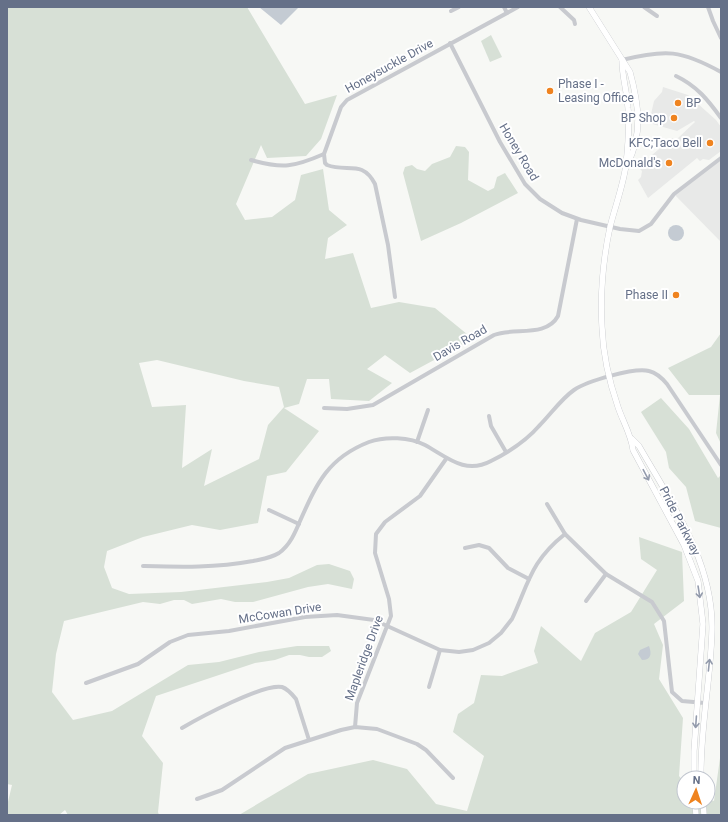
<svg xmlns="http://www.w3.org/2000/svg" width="728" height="822" font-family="Roboto,sans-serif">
<rect width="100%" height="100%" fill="#f7f8f5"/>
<g fill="#e8e9e8">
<path d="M663,87L688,95L716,120L721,127V151L709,160L703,159L700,161L697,158L648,198L638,180L641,177L642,171L638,167L672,138L676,140L695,122L694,121L677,131L649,123L654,101L662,92Z"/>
<path d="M721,158V242L674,194Z"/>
</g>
<g fill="#d7e0d6" fill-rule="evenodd">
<path d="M7,7H247L305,104L337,95L321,139L306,156L267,158L261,145L236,204L245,220L272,217L295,200L301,175L323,169L329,210L347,225L328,238L325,259L353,253L371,308L399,302L435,308L473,339L410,373L385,355L367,369L392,383L369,401L331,399L329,379H307L299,404L284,408L319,431L286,472L267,476L258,523L220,530L192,525L143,537L107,551L104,567L112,588L129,594L181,592L267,582L289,578L317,565L329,564L350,571L354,579L352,589L328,584L308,587L253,602H235L221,599L192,604L184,600H174L160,604L143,602L64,621L56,654L52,692L73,720L112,711L188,665L219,662L259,652L297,646H329L331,651L322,657H309L300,655H289L275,660L255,663L156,696L142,736L163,763L158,812L159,815H68L65,810L59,815H7V806L12,785L7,784ZM157,360L244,381L279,387L284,407L268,425L259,459L204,486L212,449L182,468L186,405L152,407L139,363Z"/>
<path d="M491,35L502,57L490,62L481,41Z"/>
<path d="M456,146L465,147L469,152L468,180L488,191L494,188L497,177L505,173L518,193L461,223L421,241L403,173L405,167L412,165L417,169L425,171L432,164L450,157Z"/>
<path d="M721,333V444L716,433L720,395H689L668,368L711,347Z"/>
<path d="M661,398L689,429L718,478L721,475V528L695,521L686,487L669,468L666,452L641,412Z"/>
<path d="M639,537L682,552L684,601L654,624L663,645L659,679L683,718L679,776L684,782V802H708V799L714,801L721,751V815H239L308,774L373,760L407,769L436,804L467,811L484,756L453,732L458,714L474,703L481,675L502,676L538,663L534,651L541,626L581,661L595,633L631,612L657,570L641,559Z"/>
</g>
<g fill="#c4cbd3">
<path d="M259,7H299L281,25Z"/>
<circle cx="676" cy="233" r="8"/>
<path d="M649,646C652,654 651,660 642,660L638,654L640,650Z"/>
</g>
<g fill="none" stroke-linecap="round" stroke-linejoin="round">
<defs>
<g id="major">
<path d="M589,7L630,72C639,105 643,135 627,165"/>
<path d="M622,60C622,77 627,91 628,108C630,127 628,146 626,165C623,186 615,207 610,227C603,260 600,293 602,327C603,354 609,381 618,407C623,422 631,434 633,450L684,545L698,581L703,624L694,751V778"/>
<path d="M632,439L639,446C671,502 713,561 712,629C711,679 700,728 701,778"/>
<path d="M695,802L696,815"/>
<path d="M703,802L704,815"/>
</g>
</defs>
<use href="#major" stroke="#bbbdc2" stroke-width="6"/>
<g stroke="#c8cacf" stroke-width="4">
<path d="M504,7L507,13"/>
<path d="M560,7L574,20L575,24"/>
<path d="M644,7L657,16"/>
<path d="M708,7L713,21L721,38"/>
<path d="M451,11L459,7"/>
<path d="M450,43L500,142L525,184L540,199L562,213L581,220L620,229L639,231L651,224L674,194L721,158"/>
<path d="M622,60C666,49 681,50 721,72"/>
<path d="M676,76C697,86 708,100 721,118"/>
<path d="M324,154L325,163L327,165C347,173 362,159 375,184L388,245L395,297"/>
<path d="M251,160C283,169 294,167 324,154L341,107L347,100L518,7"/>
<path d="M324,408L347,409L373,405L494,335C514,327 546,338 558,316L577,219"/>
<path d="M489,416L491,426L506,452"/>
<path d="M417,442L428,410"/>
<path d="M547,504L565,534L606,574L652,602L664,621L672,692L682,701L705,703"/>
<path d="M269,510L299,524"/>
<path d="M465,548L479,545L489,548L508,568L529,579"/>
<path d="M143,566C181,567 215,568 253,561C262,559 271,558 279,553C290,545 295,533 300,521C317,483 328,458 369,442C385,436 410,437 425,445C447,457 465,475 491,461C509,452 526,441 539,426C551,414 561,399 574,390C587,381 635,367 649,371C657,373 662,378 667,384L721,465"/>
<path d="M586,601L606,574"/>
<path d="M86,683L138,664L170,642L188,635L229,631L305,617L337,615L374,620L440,650L459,652L473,650L489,643L501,633L512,619C529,582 531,561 565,534"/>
<path d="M429,687L440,650"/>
<path d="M355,727L357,703L391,616L389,599L375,553L376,534L385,522L420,496L446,459"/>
<path d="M182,728C199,718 264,683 282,687C288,689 292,694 296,699L309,740"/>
<path d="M197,799L222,790L285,748L341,730L355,727L377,729L417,744L426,750L453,778"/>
</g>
<use href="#major" stroke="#fff" stroke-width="5.5"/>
</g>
<defs><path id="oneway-shaft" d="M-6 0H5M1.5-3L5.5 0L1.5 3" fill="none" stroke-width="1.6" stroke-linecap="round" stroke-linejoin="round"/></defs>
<g stroke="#939bac">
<use href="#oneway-shaft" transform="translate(646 475) rotate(62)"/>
<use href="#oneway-shaft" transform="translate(699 592) rotate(81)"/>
<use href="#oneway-shaft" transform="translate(709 665) rotate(-84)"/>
<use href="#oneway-shaft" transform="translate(696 722) rotate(94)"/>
</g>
<g fill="#ef831f" stroke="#fff" stroke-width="1.5">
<circle cx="550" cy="91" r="4"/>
<circle cx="678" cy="103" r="4"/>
<circle cx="674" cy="118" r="4"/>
<circle cx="710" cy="143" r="4"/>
<circle cx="669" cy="163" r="4"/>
<circle cx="676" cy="295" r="4"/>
</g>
<g text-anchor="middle" stroke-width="4" stroke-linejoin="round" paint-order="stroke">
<g font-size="12" fill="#657088" stroke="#fff">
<text transform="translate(389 66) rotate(-29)" y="4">Honeysuckle Drive</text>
<text transform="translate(519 152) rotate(59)" y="4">Honey Road</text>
<text transform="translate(460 343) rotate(-30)" y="4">Davis Road</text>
<text transform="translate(680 521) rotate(63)" y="4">Pride Parkway</text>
<text transform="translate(280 613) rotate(-9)" y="4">McCowan Drive</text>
<text transform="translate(364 658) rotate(-70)" y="4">Mapleridge Drive</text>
</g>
<g font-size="12" fill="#657088" stroke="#fff" text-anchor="end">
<text x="558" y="88" text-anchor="start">Phase I -<tspan x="558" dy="14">Leasing Office</tspan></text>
<text x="686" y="107" text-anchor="start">BP</text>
<text x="666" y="122">BP Shop</text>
<text x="702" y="147">KFC;Taco Bell</text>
<text x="661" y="167">McDonald's</text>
<text x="668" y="299">Phase II</text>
</g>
</g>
<rect width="728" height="822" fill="none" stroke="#657088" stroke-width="16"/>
<g transform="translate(696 790) rotate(3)"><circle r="19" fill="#ffffff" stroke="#c1c6cf"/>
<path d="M0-3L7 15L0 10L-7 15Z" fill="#ef831f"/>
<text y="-6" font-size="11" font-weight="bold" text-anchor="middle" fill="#657088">N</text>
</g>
</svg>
